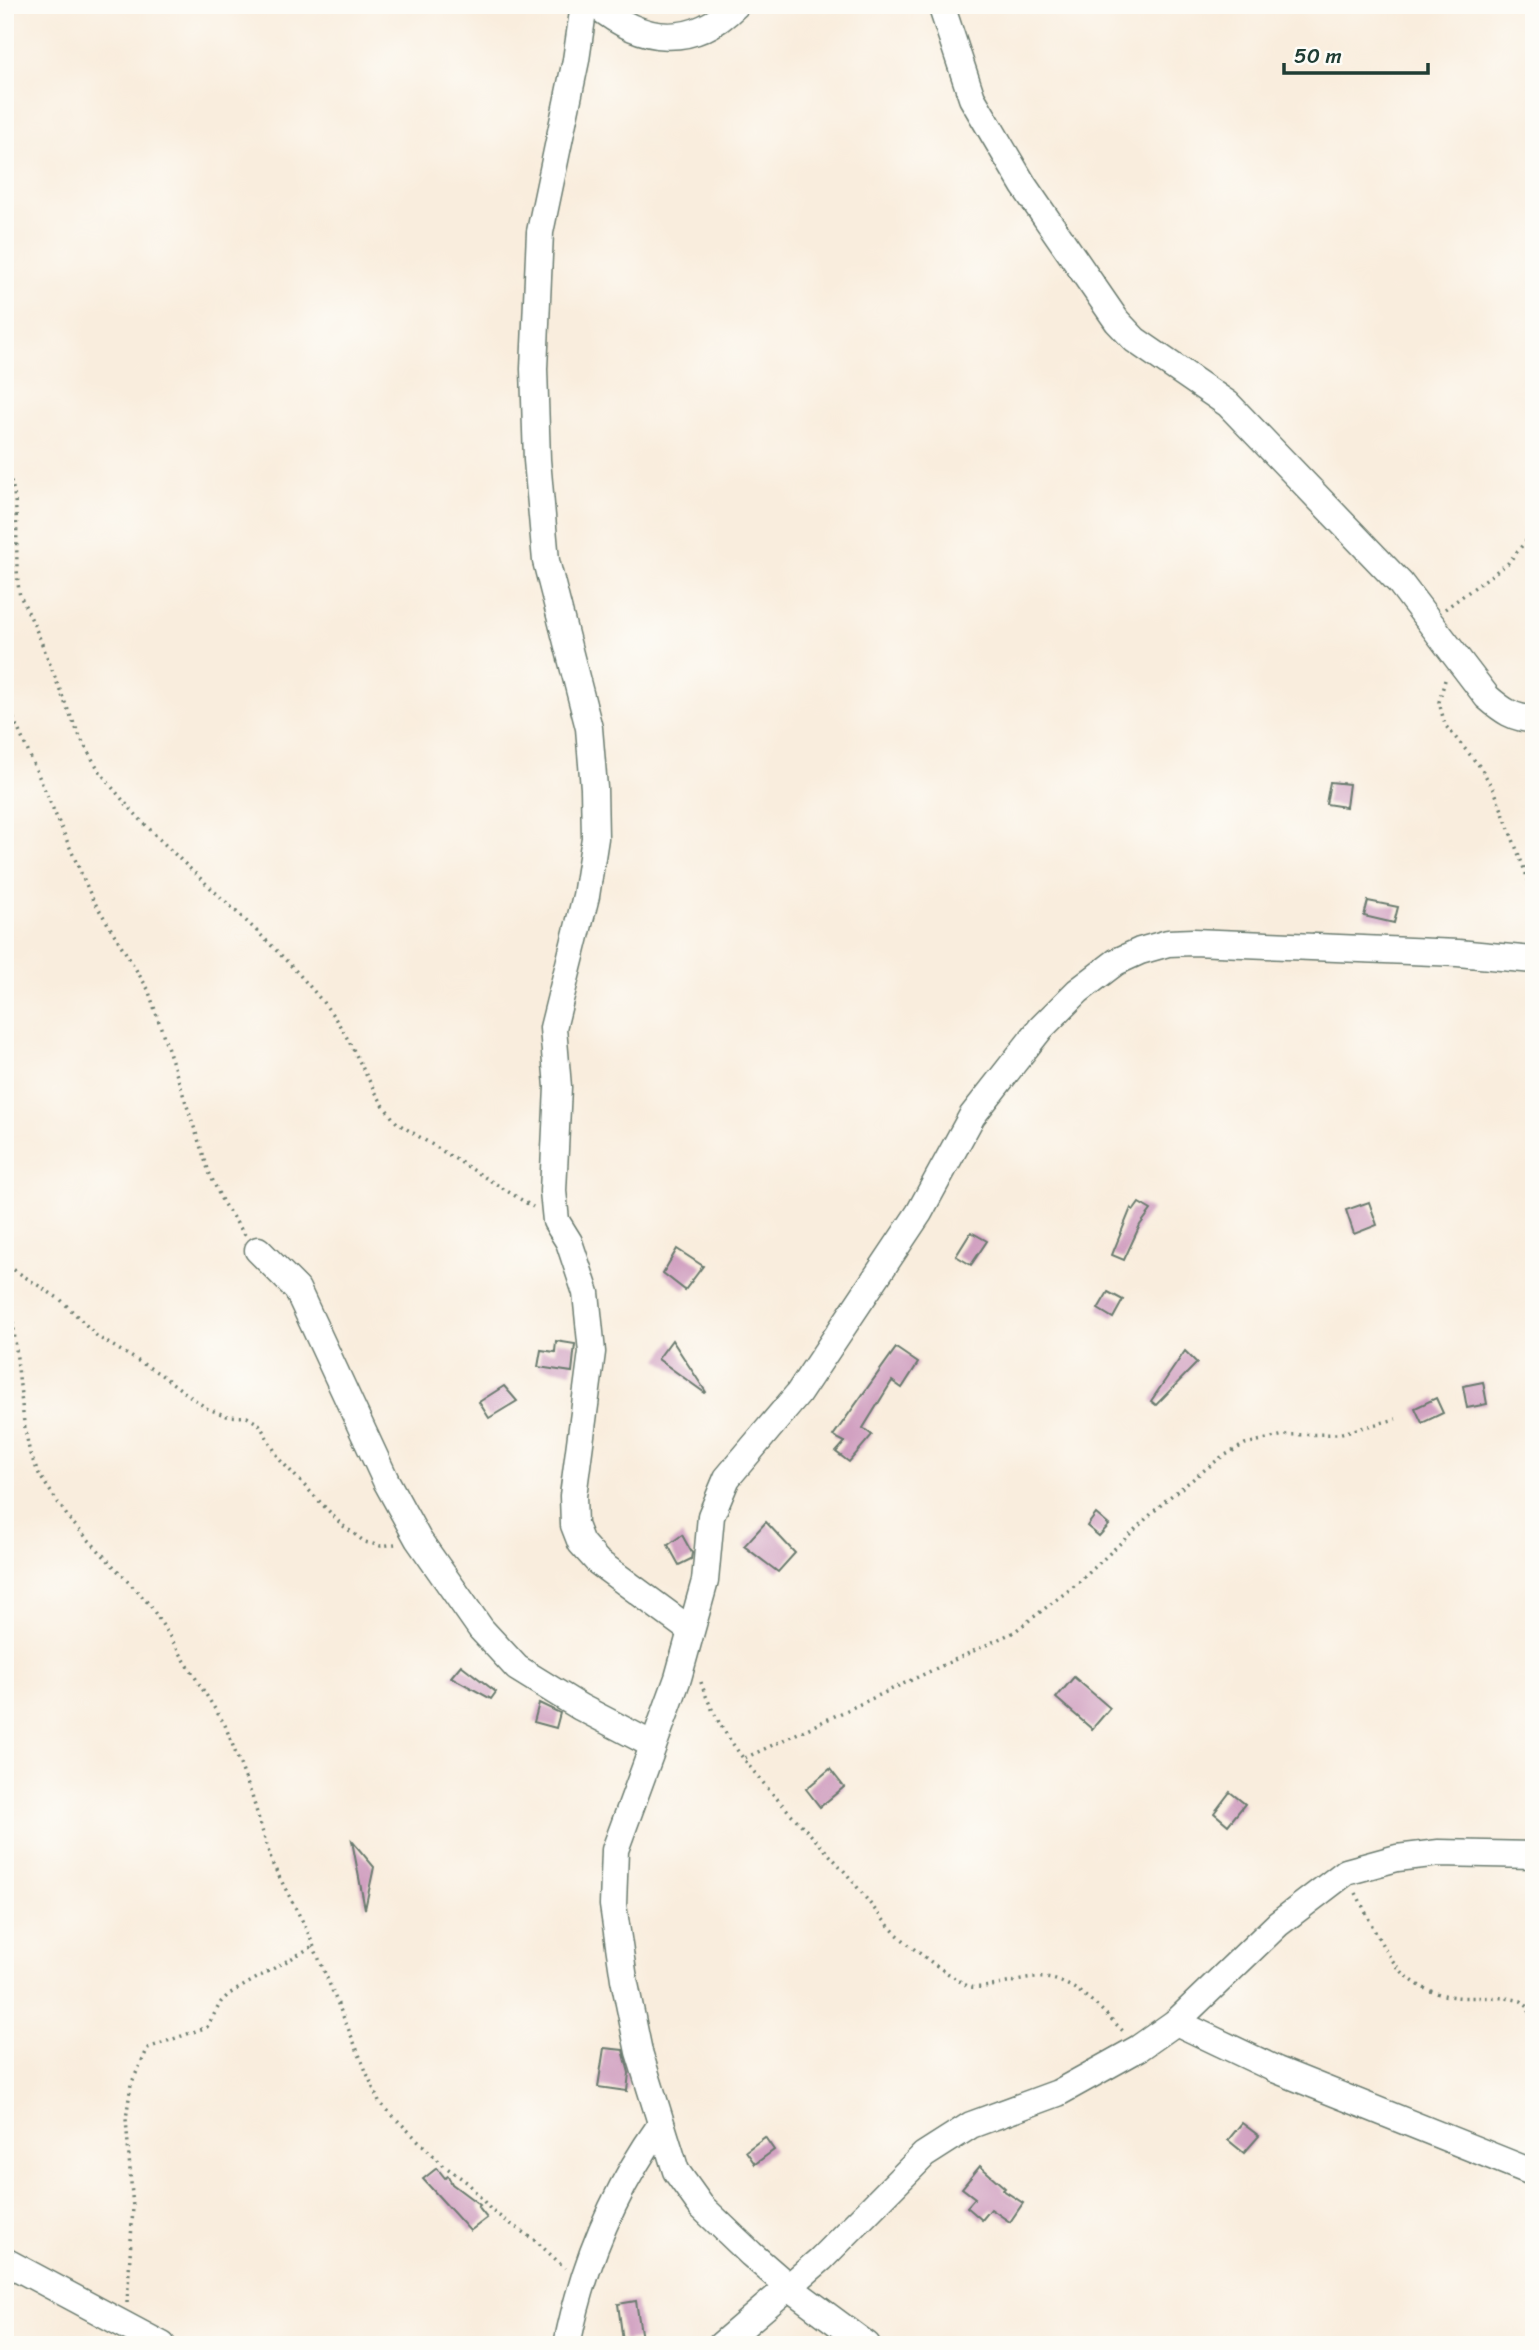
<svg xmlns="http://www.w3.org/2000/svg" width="1539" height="2350" font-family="Sriracha,sans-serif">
<rect width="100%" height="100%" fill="#fdfcf7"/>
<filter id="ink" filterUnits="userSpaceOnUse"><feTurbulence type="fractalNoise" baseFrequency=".0143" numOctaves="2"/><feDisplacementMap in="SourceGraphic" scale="14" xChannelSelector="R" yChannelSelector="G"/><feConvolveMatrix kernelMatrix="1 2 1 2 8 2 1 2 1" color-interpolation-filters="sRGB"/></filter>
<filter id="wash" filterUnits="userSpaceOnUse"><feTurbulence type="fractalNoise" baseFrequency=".00686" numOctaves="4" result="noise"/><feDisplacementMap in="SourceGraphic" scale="28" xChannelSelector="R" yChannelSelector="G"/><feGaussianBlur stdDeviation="1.57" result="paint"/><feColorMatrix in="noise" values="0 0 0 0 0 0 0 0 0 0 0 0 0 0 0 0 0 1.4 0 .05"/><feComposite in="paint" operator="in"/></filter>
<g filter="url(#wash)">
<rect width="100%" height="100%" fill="#f9eddd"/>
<g id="blocks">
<g fill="#d1a1c1">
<path d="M1330,782L1349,784L1346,807L1326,804Z"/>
<path d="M1368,901L1398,907L1394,923L1364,916Z"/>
<path d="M1369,1202L1377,1225L1354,1234L1346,1210Z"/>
<path d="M1139,1203L1151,1210L1140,1225L1124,1260L1112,1255L1131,1208L1134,1210Z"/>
<path d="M971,1232L987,1241L971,1265L956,1256Z"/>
<path d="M677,1249L703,1266L685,1290L663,1273Z"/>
<path d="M1108,1292L1123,1300L1113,1318L1098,1309Z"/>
<path d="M672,1340L706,1392L705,1393L658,1359Z"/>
<path d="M556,1341L575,1344L572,1372L538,1367L541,1350L555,1352Z"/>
<path d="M896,1348L918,1363L902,1388L892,1381L863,1428L872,1435L849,1462L836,1452L845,1442L833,1436Z"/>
<path d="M1185,1351L1197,1363L1156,1405L1151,1401Z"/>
<path d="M1483,1382L1487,1404L1467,1408L1463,1386Z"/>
<path d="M504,1386L517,1401L489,1418L479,1402Z"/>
<path d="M1436,1398L1443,1413L1422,1423L1415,1408Z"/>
<path d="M1096,1514L1109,1525L1099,1536L1087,1526Z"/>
<path d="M766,1522L795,1553L778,1572L744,1546Z"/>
<path d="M682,1535L692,1553L691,1559L679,1565L668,1545Z"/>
<path d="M461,1665L496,1692L491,1699L451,1677Z"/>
<path d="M1074,1677L1110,1708L1092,1729L1056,1698Z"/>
<path d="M539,1703L560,1713L556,1728L534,1722Z"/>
<path d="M830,1769L844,1787L820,1807L806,1789Z"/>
<path d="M1230,1792L1245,1804L1228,1825L1214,1813Z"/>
<path d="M352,1841L374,1867L365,1909Z"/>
<path d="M604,2048L623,2050L629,2073L627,2091L598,2087Z"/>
<path d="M1242,2123L1259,2136L1244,2153L1228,2140Z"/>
<path d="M765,2137L774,2150L755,2164L746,2151Z"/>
<path d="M980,2166L1005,2188L1003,2190L1023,2203L1010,2222L991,2209L982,2220L967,2207L975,2198L962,2188Z"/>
<path d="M437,2168L445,2178L448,2176L452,2184L480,2205L478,2207L487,2218L470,2231L423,2179Z"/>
<path d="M636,2301L642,2339L623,2341L618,2304Z"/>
</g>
</g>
</g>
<g filter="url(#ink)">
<use href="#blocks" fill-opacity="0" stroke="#6b7b6f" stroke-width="2"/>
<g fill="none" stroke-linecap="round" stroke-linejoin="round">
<defs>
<g id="minor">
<path d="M584,5L576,60L540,232L534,369L537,460L546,561L589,728L594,788L595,838L586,896L553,1028L558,1087L553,1191L556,1221L569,1242L586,1293L592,1352L573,1496L574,1525L581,1543L598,1562L690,1630"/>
<path d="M596,5C642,43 692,49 736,5"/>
<path d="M941,5L972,98L1024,186L1117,321L1135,340L1228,404L1400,583L1487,697C1502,710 1514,719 1534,719"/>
<path d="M258,1250L297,1289L386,1481L418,1539L481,1629L517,1668L580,1707L653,1745"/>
<path d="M1176,2022L1277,2070L1534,2173"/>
<path d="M5,2261L162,2345"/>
<path d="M567,2345C583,2265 613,2192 660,2126"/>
<path d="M721,2345L821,2259L924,2155L971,2125L1058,2093L1139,2048L1176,2022L1278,1924L1346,1872L1397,1858L1439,1853L1534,1855"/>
<path d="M867,2345L790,2288L751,2254L701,2206L676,2171L639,2052L624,1979L613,1905L615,1850L678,1678L705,1581L711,1516L727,1478L798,1394L919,1213L972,1116L1041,1028L1078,991L1116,962L1140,951L1168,943L1193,942L1458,953L1534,960"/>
</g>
</defs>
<use href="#minor" stroke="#6b7b6f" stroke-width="29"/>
<g stroke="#6b7b6f" stroke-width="3.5" stroke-dasharray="2 5" stroke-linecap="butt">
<path d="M5,468C24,497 12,559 20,596C53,657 67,732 111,786C177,867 265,927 329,1010C356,1045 368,1090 397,1123L533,1207"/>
<path d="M1445,609L1508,563L1534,531"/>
<path d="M1445,680L1439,702L1445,725L1481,768L1495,792L1534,895"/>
<path d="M5,699L92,898L148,989L209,1172L223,1203L245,1235"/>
<path d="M7,1266L24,1423L30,1454L40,1476L70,1520L150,1605L225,1725L252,1796L272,1863L306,1928L379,2102L443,2165L468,2183L492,2211L537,2242L565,2268"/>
<path d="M8,1266L61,1300L98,1337L160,1374L206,1408L227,1416L247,1417L259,1424L280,1460L342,1525L365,1542L381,1546L395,1544"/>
<path d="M701,1682C724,1754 796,1816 845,1872C863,1893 879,1918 900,1937C921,1956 945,1972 969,1987C992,1989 1013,1980 1035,1978C1069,1974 1101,2009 1123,2031"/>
<path d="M745,1758L1014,1632L1077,1584L1166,1500L1220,1458L1245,1444L1284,1435L1338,1434L1396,1419"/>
<path d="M1356,1893C1380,1939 1395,1991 1456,1997C1477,1999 1501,1995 1521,2001L1528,2007L1534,2033"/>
<path d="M127,2303L133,2208L126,2119L131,2084L148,2048L207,2027L221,2002L229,1994L313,1946"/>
</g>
<use href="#minor" stroke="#fff" stroke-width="26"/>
</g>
</g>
<rect width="1539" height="2350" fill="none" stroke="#fdfcf7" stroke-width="28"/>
<path d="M1284 63v10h144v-10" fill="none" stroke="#1f3d34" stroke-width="3.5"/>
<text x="1294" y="63" font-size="21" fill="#1f3d34" stroke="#fdfcf7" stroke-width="5" paint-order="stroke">50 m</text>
</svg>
